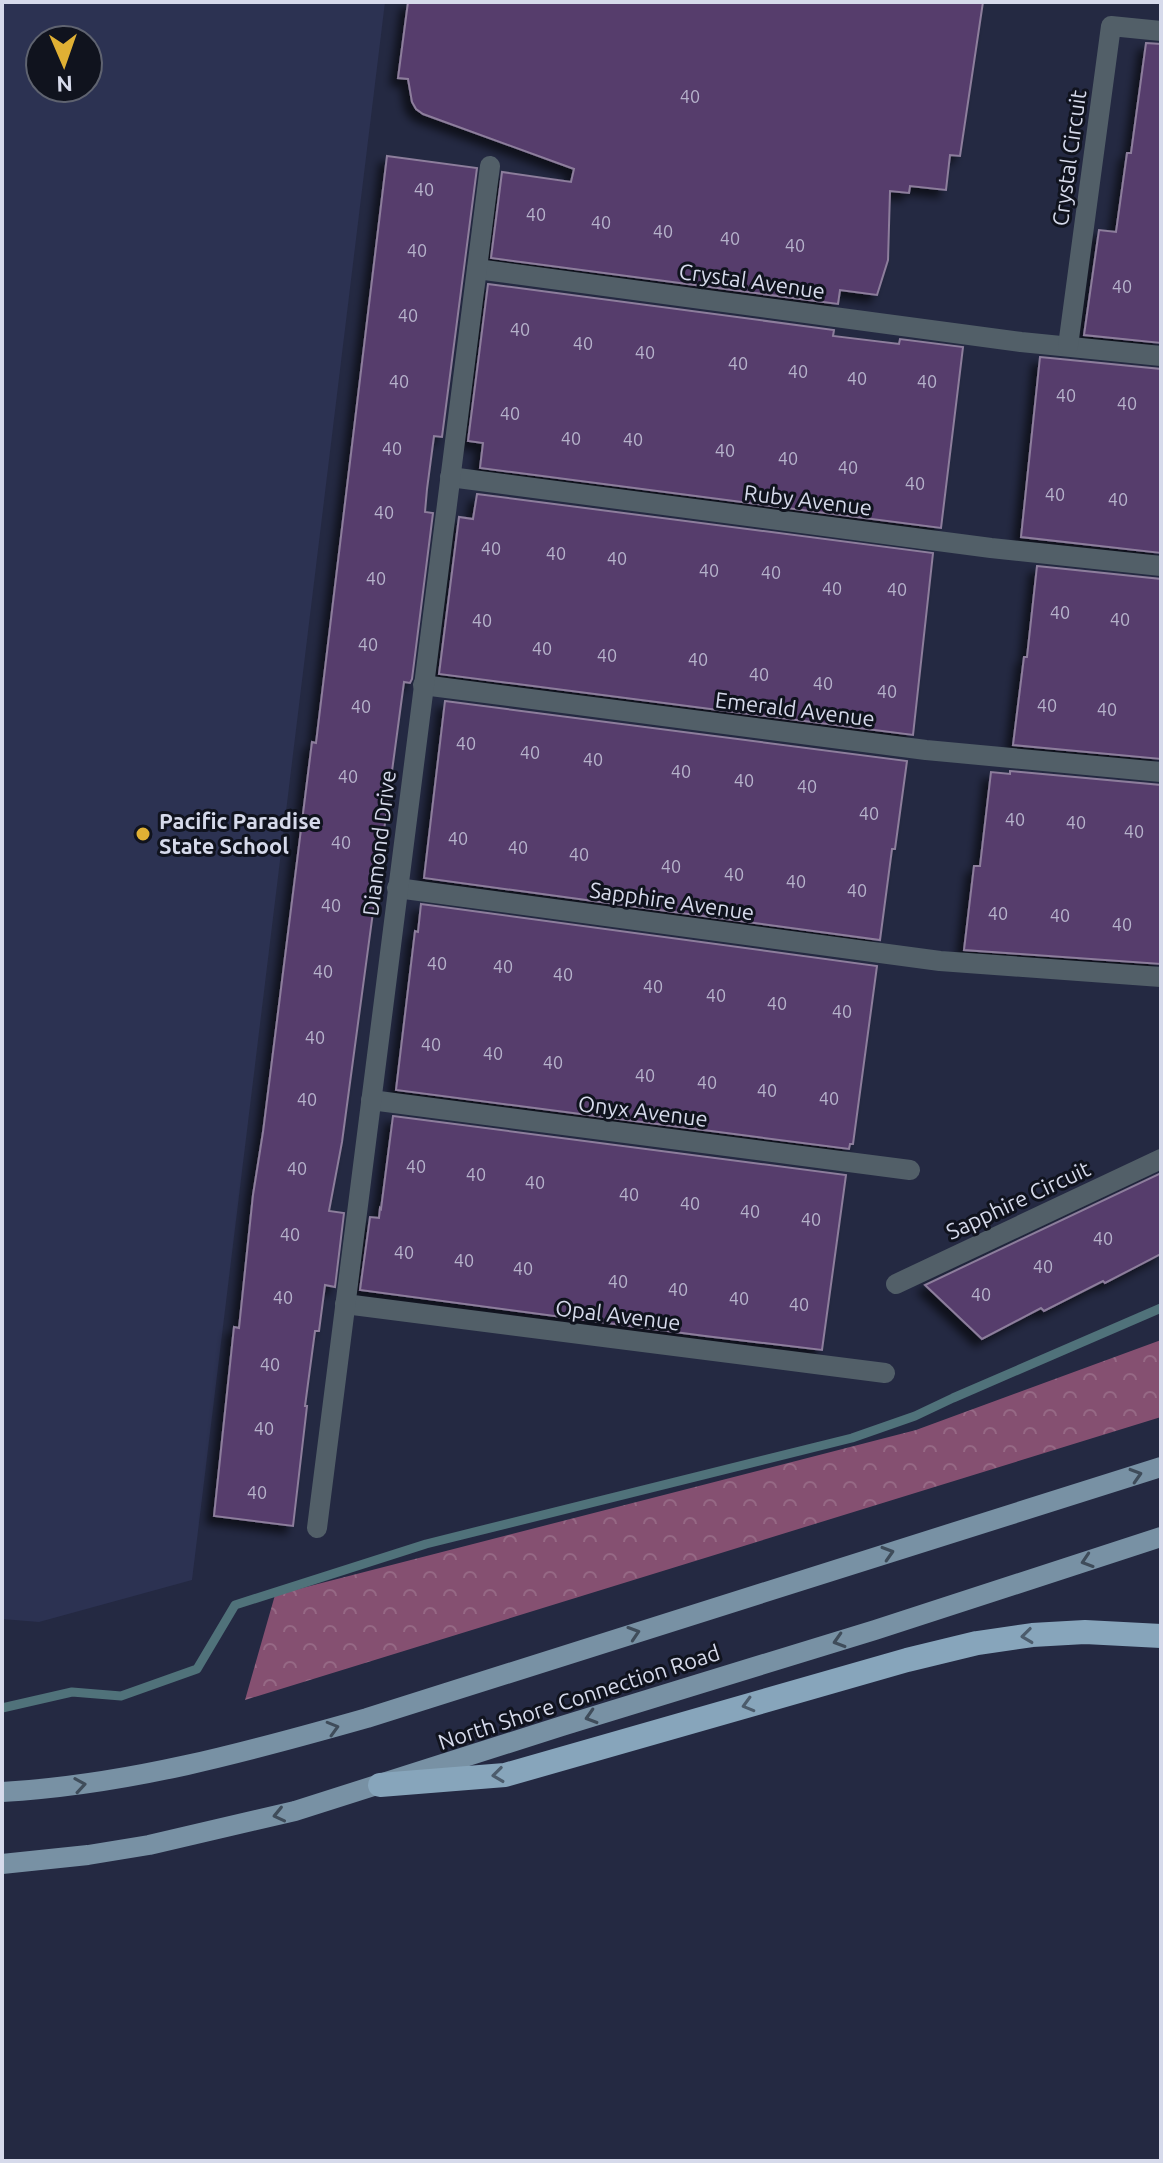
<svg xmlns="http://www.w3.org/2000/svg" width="1163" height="2163" font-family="Ubuntu,sans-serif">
<defs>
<pattern id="forest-crowns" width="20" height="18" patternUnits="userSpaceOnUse" patternTransform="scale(2)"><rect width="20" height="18" fill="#855071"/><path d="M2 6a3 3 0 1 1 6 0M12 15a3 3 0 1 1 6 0" fill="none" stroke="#966985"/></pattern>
<filter id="shadow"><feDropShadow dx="-7" dy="7" stdDeviation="4" flood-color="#0009"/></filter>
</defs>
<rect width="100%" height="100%" fill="#242942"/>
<path fill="#2c3252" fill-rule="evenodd" d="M2,2H385L192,1580L39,1622L2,1619ZM40,40H88V88H40Z"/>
<path fill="url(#forest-crowns)" d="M1161,1340V1417L245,1700L275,1595L916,1430Z"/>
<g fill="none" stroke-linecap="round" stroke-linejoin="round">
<path stroke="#50727a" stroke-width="9" d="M2,1708L72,1692L121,1696L197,1669L235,1605L426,1544L852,1438L915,1416L953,1398L1161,1308"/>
</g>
<g fill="#563c6c" stroke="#8d7e9c" stroke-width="2" filter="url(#shadow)">
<path d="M408,2H983L960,156L950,155L946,190L910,186L909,193L890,191L888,260L877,295L840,290L838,304L491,258L502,172L571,182L574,169L423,114L416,109L412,102L408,79L398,78Z"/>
<path d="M1146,43L1161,44V343L1084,335L1099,230L1116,232L1127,153H1131Z"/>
<path d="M387,156L477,168L442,437L434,436L427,489L425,512L433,513L412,679L410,683L404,682L342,1142L329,1211L344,1213L335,1287L325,1285L319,1331H315L305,1406H307L293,1526L214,1516L234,1327L239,1328L253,1195L263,1132L312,742L316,743Z"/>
<path d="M488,284L834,330L833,336L899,344L900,339L963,347L941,528L480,468L483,443L468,441Z"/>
<path d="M1040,357L1161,369V553L1021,537Z"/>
<path d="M477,494L933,553L913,735L439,674L459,517L473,519Z"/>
<path d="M1037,566L1161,579V759L1013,745L1024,657H1027Z"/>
<path d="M445,701L907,761L895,849H892L880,940L424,878Z"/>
<path d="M1010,771L1161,785V964L964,950L974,866H980L991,772L1010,774Z"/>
<path d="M421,904L877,966L853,1144H850L849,1149L396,1090L415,931L418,932Z"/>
<path d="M393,1116L846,1175L822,1350L705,1336L360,1290L370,1217L379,1218L380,1208L381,1209Z"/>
<path d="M1161,1173V1254L1105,1283L1103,1281L1044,1311L1041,1308L982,1339L925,1285Z"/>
</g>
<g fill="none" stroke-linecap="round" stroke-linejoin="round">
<g stroke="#525f68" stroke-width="20">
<path d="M477,269L1021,342L1161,356"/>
<path d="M1068,346L1111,26L1161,31"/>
<path d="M450,477L991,548L1161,566"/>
<path d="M423,685L926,750L1161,772"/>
<path d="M397,888L940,961L1161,977"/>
<path d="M371,1100L910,1170"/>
<path d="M896,1284L1161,1159"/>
<path d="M345,1304L885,1373"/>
<path d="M317,1528L490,166"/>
</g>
<g stroke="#7891a4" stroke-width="20">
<path d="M2,1792C127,1785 247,1752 367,1718L1161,1467"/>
<path d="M2,1864L88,1855L149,1845L295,1811L562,1726L875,1630L1161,1537"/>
</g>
<path stroke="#87a5bb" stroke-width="24" d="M380,1785L505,1775L907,1660L977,1643L1032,1635L1085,1632L1161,1636"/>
</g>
<defs><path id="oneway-chevron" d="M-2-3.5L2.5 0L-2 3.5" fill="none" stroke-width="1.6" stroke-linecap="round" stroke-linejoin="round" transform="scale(2)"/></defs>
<g stroke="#3f4c5a">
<use href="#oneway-chevron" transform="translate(1136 1475) rotate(-17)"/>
<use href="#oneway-chevron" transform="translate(888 1553) rotate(-17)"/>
<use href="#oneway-chevron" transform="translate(1087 1561) rotate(162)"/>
<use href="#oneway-chevron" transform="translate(634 1633) rotate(-18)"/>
<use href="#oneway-chevron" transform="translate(839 1641) rotate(163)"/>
<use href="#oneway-chevron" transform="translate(591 1717) rotate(163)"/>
<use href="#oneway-chevron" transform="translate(333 1728) rotate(-16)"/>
<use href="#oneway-chevron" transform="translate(80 1785) rotate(-9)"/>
<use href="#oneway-chevron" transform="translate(279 1815) rotate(167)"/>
</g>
<g stroke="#4c5c6c">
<use href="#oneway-chevron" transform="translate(1027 1636) rotate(173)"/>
<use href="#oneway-chevron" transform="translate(748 1705) rotate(164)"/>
<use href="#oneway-chevron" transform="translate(498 1775) rotate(173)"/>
</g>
<circle fill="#e0b034" stroke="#10131e" stroke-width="3" cx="143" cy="834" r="8"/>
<g text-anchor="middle" stroke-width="6" stroke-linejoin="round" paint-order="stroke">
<g font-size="18" fill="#b6b2cb">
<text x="690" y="103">40</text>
<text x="424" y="196">40</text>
<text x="536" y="221">40</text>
<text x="601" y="229">40</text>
<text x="663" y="238">40</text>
<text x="730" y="245">40</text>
<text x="795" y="252">40</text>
<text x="417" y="257">40</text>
<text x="1122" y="293">40</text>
<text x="408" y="322">40</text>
<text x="520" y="336">40</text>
<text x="583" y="350">40</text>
<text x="645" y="359">40</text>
<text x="738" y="370">40</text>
<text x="798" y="378">40</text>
<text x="857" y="385">40</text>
<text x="399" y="388">40</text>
<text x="927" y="388">40</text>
<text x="1066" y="402">40</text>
<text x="1127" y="410">40</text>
<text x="510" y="420">40</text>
<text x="571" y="445">40</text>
<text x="633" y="446">40</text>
<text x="392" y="455">40</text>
<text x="725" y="457">40</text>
<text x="788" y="465">40</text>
<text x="848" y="474">40</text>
<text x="915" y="490">40</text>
<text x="1055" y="501">40</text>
<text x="1118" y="506">40</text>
<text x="384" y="519">40</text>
<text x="491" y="555">40</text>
<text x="556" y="560">40</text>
<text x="617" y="565">40</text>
<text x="709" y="577">40</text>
<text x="771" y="579">40</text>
<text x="376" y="585">40</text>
<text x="832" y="595">40</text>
<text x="897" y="596">40</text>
<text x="1060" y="619">40</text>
<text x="1120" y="626">40</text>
<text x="482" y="627">40</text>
<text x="368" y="651">40</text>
<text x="542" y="655">40</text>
<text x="607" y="662">40</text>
<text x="698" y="666">40</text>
<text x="759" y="681">40</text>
<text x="823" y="690">40</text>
<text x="887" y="698">40</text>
<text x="1047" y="712">40</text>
<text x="361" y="713">40</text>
<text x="1107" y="716">40</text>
<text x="466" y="750">40</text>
<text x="530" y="759">40</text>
<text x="593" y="766">40</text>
<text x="681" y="778">40</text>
<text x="348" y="783">40</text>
<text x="744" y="787">40</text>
<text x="807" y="793">40</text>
<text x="869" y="820">40</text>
<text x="1015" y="826">40</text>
<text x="1076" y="829">40</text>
<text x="1134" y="838">40</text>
<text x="458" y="845">40</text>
<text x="341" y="849">40</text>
<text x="518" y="854">40</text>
<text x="579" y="861">40</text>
<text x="671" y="873">40</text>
<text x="734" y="881">40</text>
<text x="796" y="888">40</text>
<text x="857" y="897">40</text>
<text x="331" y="912">40</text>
<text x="998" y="920">40</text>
<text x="1060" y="922">40</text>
<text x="1122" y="931">40</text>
<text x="437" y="970">40</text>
<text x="503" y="973">40</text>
<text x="323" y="978">40</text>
<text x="563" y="981">40</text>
<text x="653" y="993">40</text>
<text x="716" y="1002">40</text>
<text x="777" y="1010">40</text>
<text x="842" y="1018">40</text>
<text x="315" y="1044">40</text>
<text x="431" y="1051">40</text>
<text x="493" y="1060">40</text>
<text x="553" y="1069">40</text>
<text x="645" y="1082">40</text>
<text x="707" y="1089">40</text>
<text x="767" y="1097">40</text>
<text x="829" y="1105">40</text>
<text x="307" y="1106">40</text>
<text x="416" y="1173">40</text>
<text x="297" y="1175">40</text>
<text x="476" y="1181">40</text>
<text x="535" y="1189">40</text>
<text x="629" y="1201">40</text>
<text x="690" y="1210">40</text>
<text x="750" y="1218">40</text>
<text x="811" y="1226">40</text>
<text x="290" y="1241">40</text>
<text x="1103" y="1245">40</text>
<text x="404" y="1259">40</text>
<text x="464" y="1267">40</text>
<text x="1043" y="1273">40</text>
<text x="523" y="1275">40</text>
<text x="618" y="1288">40</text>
<text x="678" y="1296">40</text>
<text x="981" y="1301">40</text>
<text x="283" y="1304">40</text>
<text x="739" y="1305">40</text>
<text x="799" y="1311">40</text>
<text x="270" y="1371">40</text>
<text x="264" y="1435">40</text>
<text x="257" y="1499">40</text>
</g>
<g font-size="22" fill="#d6daeb" stroke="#10131e">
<text transform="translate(1069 158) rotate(-82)" y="8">Crystal Circuit</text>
<text transform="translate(752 281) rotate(8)" y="8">Crystal Avenue</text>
<text transform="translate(808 500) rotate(7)" y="8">Ruby Avenue</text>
<text transform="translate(795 709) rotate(7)" y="8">Emerald Avenue</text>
<text transform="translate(379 843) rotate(-83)" y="8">Diamond Drive</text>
<text transform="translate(672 901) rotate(8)" y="8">Sapphire Avenue</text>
<text transform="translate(643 1111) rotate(7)" y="8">Onyx Avenue</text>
<text transform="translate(1018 1200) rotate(-25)" y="8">Sapphire Circuit</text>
<text transform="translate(618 1315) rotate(7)" y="8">Opal Avenue</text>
<text transform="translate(579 1697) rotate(-18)" y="8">North Shore Connection Road</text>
</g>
<g font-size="22" font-weight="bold" fill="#d6daeb" stroke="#10131e" text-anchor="start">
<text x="159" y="829">Pacific Paradise<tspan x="159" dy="25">State School</tspan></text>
</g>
</g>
<rect width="1163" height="2163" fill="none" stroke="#d6daeb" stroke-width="8"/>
<g transform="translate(64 64) rotate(178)"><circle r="38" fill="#10131e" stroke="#5f6370" stroke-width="2"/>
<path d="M0-6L14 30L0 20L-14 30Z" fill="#e0b034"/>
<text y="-12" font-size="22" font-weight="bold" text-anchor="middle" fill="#d6daeb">N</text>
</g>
</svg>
